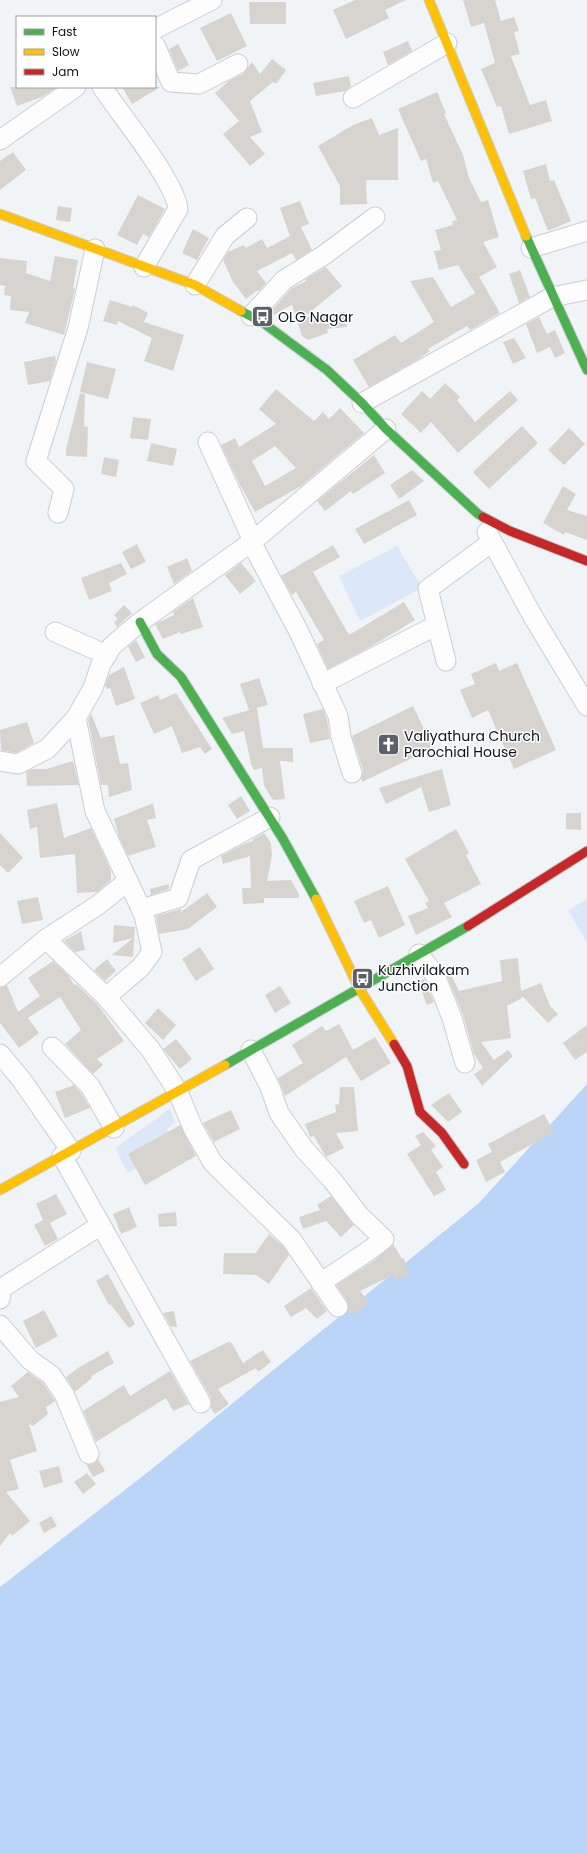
<svg xmlns="http://www.w3.org/2000/svg" width="587" height="1854" font-family="Poppins,sans-serif">
<rect width="100%" height="100%" fill="#f1f4f7"/>
<g fill="#dce8f8">
<path d="M397,546L422,588L360,621L339,576Z"/>
<path d="M587,899V943L568,910Z"/>
<path d="M170,1109L175,1122L167,1129L175,1147L128,1173L115,1148Z"/>
</g>
<path fill="#bad5f7" d="M587,1084V1854H0V1587L148,1472L479,1203Z"/>
<g fill="#d7d4d0" fill-rule="evenodd">
<path d="M355,0H406L385,10L389,18L346,39L333,10Z"/>
<path d="M463,0H495L501,21L514,17L519,31L514,32L520,54L511,56L530,105L546,100L552,121L509,134L501,106L497,107L481,69L495,63L484,23L471,27Z"/>
<path d="M249,2H286V24H250Z"/>
<path d="M231,13L247,46L217,61L200,28Z"/>
<path d="M408,41L412,51L388,65L383,52Z"/>
<path d="M178,44L189,65L178,71L169,49Z"/>
<path d="M272,59L286,70L276,84L273,82L250,101L262,132L250,137L265,154L250,166L223,134L239,121L215,93L230,80L243,74L252,62L260,74Z"/>
<path d="M349,76L351,86L345,91L316,96L313,83Z"/>
<path d="M10,87H57L42,97L17,106Z"/>
<path d="M122,87H160L132,104Z"/>
<path d="M437,92L446,113L444,114L463,155L469,178L481,202L488,200L499,237L483,242L497,267L479,277L500,313L470,330L467,326L428,349L430,351L417,360L369,387L353,360L395,335L401,343L434,322L410,281L433,277L451,307L475,293L458,265L439,270L434,251L441,250L435,230L453,225L452,221L457,220L438,181L433,183L426,159L421,161L398,109Z"/>
<path d="M372,118L379,135L398,128V180H366L367,204L340,205V186L318,146L353,125Z"/>
<path d="M13,152L26,170L0,190V161Z"/>
<path d="M546,164L550,181L554,180L571,221L548,231L535,198L531,199L523,171Z"/>
<path d="M138,195L165,209L149,237L143,234L137,245L117,235Z"/>
<path d="M300,201L309,224L301,227L312,250L296,260L292,253L257,271L266,283L259,291L258,290L246,299L233,282L223,260L228,252L244,245L246,248L262,239L267,248L290,236L280,208Z"/>
<path d="M58,206L72,208L70,222L56,220Z"/>
<path d="M193,229L209,238L197,260L182,253Z"/>
<path d="M55,256L78,260L73,288L75,289L64,335L25,323L29,312L10,310L11,296L4,295L5,286L0,285V258L27,261L26,273L50,281Z"/>
<path d="M326,267L342,286L304,317L345,312L347,327L327,329L328,333L308,340L302,336L292,305L273,315L270,312L291,289L306,281V279Z"/>
<path d="M520,270L530,297L519,303L509,274Z"/>
<path d="M110,300L132,307L133,305L148,313L144,322L184,335L173,371L144,361L152,338L118,321L117,325L103,321Z"/>
<path d="M539,317L547,334L555,330L565,353L555,358L550,347L537,353L526,324Z"/>
<path d="M514,338L526,358L513,364L503,342Z"/>
<path d="M55,356L56,361L50,381L28,385L24,362Z"/>
<path d="M87,362L116,369L108,399L80,392Z"/>
<path d="M445,383L460,397L457,400L475,422L510,391L518,400L458,453L431,422L421,433L401,414L422,391L430,399Z"/>
<path d="M276,389L314,421L323,412L329,419L340,408L364,433L301,486L255,512L240,485L221,445L235,438L239,447L276,424L259,409ZM275,446L296,468L265,486L252,461Z"/>
<path d="M80,393L85,394L84,426L88,427L87,457L66,456V449Z"/>
<path d="M133,417L151,419L148,440L130,438Z"/>
<path d="M522,426L538,443L489,489L473,472Z"/>
<path d="M569,428L585,444L564,465L548,450Z"/>
<path d="M151,443L177,449L173,466L147,461Z"/>
<path d="M374,455L385,473L353,494L351,491L325,511L317,501Z"/>
<path d="M104,457L119,460L116,477L101,474Z"/>
<path d="M412,470L424,481L399,499L390,485Z"/>
<path d="M563,486L576,494L567,510L587,516V540L565,532L564,535L543,523Z"/>
<path d="M409,500L417,515L364,544L355,529Z"/>
<path d="M137,544L146,562L131,569L122,552Z"/>
<path d="M333,545L340,557L313,572L349,635L404,602L415,620L372,646L328,669L317,644L324,640L296,592L292,595L281,576Z"/>
<path d="M187,558L192,571L174,584L167,567Z"/>
<path d="M121,563L127,574L109,583L112,591L89,600L81,578Z"/>
<path d="M241,563L256,581L240,594L225,575Z"/>
<path d="M193,598L203,627L181,634L180,632L163,639L155,624L174,615L173,612Z"/>
<path d="M124,605L132,613L117,627L114,622L118,619L114,615Z"/>
<path d="M136,640L145,657L136,662L128,647Z"/>
<path d="M496,663L499,671L517,663L556,750L514,769L488,710L472,718L460,690L475,684L471,674Z"/>
<path d="M124,667L135,699L116,706L110,688L107,689L105,685L109,675Z"/>
<path d="M259,678L268,705L257,708L263,748H293V762L280,761L285,799L273,800L264,786L262,768L254,770L251,764L244,731L232,734L222,718L249,710L240,684Z"/>
<path d="M176,693L212,749L205,754L200,747L182,753L172,726L154,734L140,703L158,695L160,700Z"/>
<path d="M413,706L433,748L362,782L361,779L363,770L352,736Z"/>
<path d="M323,709L327,719L330,739L310,743L303,714Z"/>
<path d="M91,714L101,738L114,735L120,764L128,763L132,790L109,797L108,785H101L88,720Z"/>
<path d="M27,722L34,743L16,753L1,750L0,730Z"/>
<path d="M73,761L79,785L27,786L26,772L32,769H46Z"/>
<path d="M442,769L451,805L429,812L421,787L386,804L379,788Z"/>
<path d="M241,796L250,811L237,819L228,805Z"/>
<path d="M57,803L64,838L91,828L111,871V880L97,892L77,893L75,854L40,858L37,827L30,829L27,810Z"/>
<path d="M153,803L156,818L147,820L156,847L128,856L119,837L114,819Z"/>
<path d="M566,813H581V830L566,829Z"/>
<path d="M456,829L469,853L466,855L481,884L444,903L452,917L416,935L408,916L428,908L425,903L429,901L405,859Z"/>
<path d="M0,833L23,858L8,873L0,865Z"/>
<path d="M264,833L271,843L272,856L267,881L291,880L299,894V898H264V903L243,904L242,888H251L250,856L223,864L221,856L246,843L253,841V839Z"/>
<path d="M169,884V889L151,895L150,889Z"/>
<path d="M388,886L405,925L379,938L371,920L364,923L354,901Z"/>
<path d="M207,893L217,907L188,929L159,934L156,916L181,909V912Z"/>
<path d="M38,897L43,920L22,924L17,901Z"/>
<path d="M114,925L135,927L133,957L112,955L133,938L113,943Z"/>
<path d="M81,931L85,950L75,952L64,941Z"/>
<path d="M200,947L214,969L196,981L182,959Z"/>
<path d="M518,958L521,991L541,983L550,1006L558,1014L548,1023L522,996V998L507,1006L511,1038L481,1042L494,1060L508,1050L513,1056L482,1086L474,1074L483,1068L474,1054L463,1015L446,974L450,972L459,991L502,981L500,960Z"/>
<path d="M107,959L116,971L105,981L94,970Z"/>
<path d="M53,961L68,975L74,985L76,984L98,1005L124,1041L97,1059L103,1065L93,1074L65,1044L81,1030L60,997L28,1018L39,1033L19,1048L0,1023V988L7,985L18,1012L40,996L28,978Z"/>
<path d="M424,979L434,1002L427,1005L418,982Z"/>
<path d="M280,986L291,1003L275,1013L265,995Z"/>
<path d="M158,1008L176,1025L163,1040L145,1023Z"/>
<path d="M339,1024L353,1050L375,1037L391,1063L361,1081L346,1057L285,1096L278,1078L303,1063L292,1045L322,1026L326,1031Z"/>
<path d="M587,1025V1052L575,1060L563,1043Z"/>
<path d="M176,1039L192,1059L180,1069L163,1049Z"/>
<path d="M74,1085L81,1093L90,1108L65,1118L55,1092Z"/>
<path d="M340,1087H354L358,1131L336,1133L344,1148L326,1157L314,1136L310,1137L305,1124L336,1112L335,1105L339,1104Z"/>
<path d="M449,1093L462,1112L448,1122L431,1105Z"/>
<path d="M231,1110L240,1129L214,1142L203,1123Z"/>
<path d="M544,1114L554,1132L500,1162L505,1172L486,1182L476,1160L492,1152L488,1144Z"/>
<path d="M180,1125L196,1156L145,1185L128,1154Z"/>
<path d="M423,1132L436,1146L431,1150L443,1167L436,1172L446,1190L434,1196L407,1154L421,1145L415,1136Z"/>
<path d="M56,1194L67,1214L50,1223L58,1239L45,1246L34,1225L43,1220L36,1204Z"/>
<path d="M331,1196L354,1225L341,1237L326,1221L303,1229L299,1217L320,1210L317,1205Z"/>
<path d="M129,1207L137,1227L121,1234L113,1214Z"/>
<path d="M176,1212L177,1226L159,1227L158,1214Z"/>
<path d="M269,1234L283,1246L289,1255L269,1284L256,1275L223,1274L224,1253H256Z"/>
<path d="M393,1244L402,1259L404,1258L409,1275L395,1280L393,1275L360,1291L369,1302L353,1315L348,1309L347,1301L336,1285L375,1260Z"/>
<path d="M108,1274L135,1324L129,1328L110,1304L109,1305L96,1281Z"/>
<path d="M311,1288L327,1311L317,1319L306,1308L291,1317L284,1306Z"/>
<path d="M44,1310L58,1336L36,1348L23,1321Z"/>
<path d="M174,1311L177,1327H171L163,1313Z"/>
<path d="M230,1341L229,1344L231,1342L243,1363L263,1350L271,1362L258,1372L256,1368L218,1389L229,1404L215,1414L211,1408V1398L190,1361Z"/>
<path d="M108,1351L114,1363L91,1376L92,1378L75,1392L66,1377L78,1368Z"/>
<path d="M170,1371L189,1404L173,1411L166,1398L96,1442L83,1411L124,1385L130,1396Z"/>
<path d="M28,1372L43,1383L55,1401L46,1407L48,1414L33,1426L29,1424L37,1451L10,1460L19,1489L6,1492L30,1521L12,1536L10,1533L0,1546V1402L19,1397L11,1386Z"/>
<path d="M98,1459L105,1471L93,1477L86,1464H93Z"/>
<path d="M59,1466L63,1482L44,1488L39,1471Z"/>
<path d="M87,1473L96,1484L83,1494L74,1482Z"/>
<path d="M51,1516L57,1526L44,1533L39,1523Z"/>
</g>
<g fill="none" stroke-linecap="round" stroke-linejoin="round">
<defs>
<g id="street">
<path d="M155,29L212,0"/>
<path d="M155,45L171,82L199,84L238,64"/>
<path d="M102,87C120,114 175,181 178,209L144,267"/>
<path d="M353,98L447,43"/>
<path d="M0,140L76,87"/>
<path d="M531,248L587,231"/>
<path d="M195,285L225,236L247,218"/>
<path d="M251,316L284,280L324,255L375,217"/>
<path d="M362,403L552,297L587,290"/>
<path d="M208,442L253,541"/>
<path d="M58,513L64,489L36,461L78,328L95,249"/>
<path d="M487,532L532,615L587,706"/>
<path d="M251,542L299,632L338,716L341,737L352,773"/>
<path d="M437,625L446,661"/>
<path d="M55,632L107,655"/>
<path d="M322,684L437,625L428,589L492,542"/>
<path d="M76,718L95,811L144,915L152,952L141,967L106,997"/>
<path d="M0,761L18,764L47,749L76,718L93,688L101,664L112,646L140,622L253,541L386,429"/>
<path d="M141,909L178,898L191,860L270,817"/>
<path d="M46,939L106,997L151,1050L178,1092L193,1128L213,1163L291,1239L338,1307"/>
<path d="M419,954L435,975L452,1018L465,1063"/>
<path d="M0,977L46,939L98,905L128,881"/>
<path d="M52,1047L90,1086L114,1128"/>
<path d="M251,1050L270,1087L279,1113L304,1149L333,1181L359,1215L384,1239C364,1256 342,1267 321,1283"/>
<path d="M0,1054L21,1079L71,1151"/>
<path d="M62,1156L201,1403"/>
<path d="M0,1299L2,1288L101,1225"/>
<path d="M0,1325L30,1360L51,1375L64,1394L89,1454"/>
</g>
<g id="fast">
<path d="M526,236L587,370"/>
<path d="M241,311L262,322L327,370L362,403L386,429L478,514L483,517"/>
<path d="M140,622L157,654L181,677L283,839L316,899"/>
<path d="M225,1065L468,926"/>
</g>
<g id="slow">
<path d="M429,0L526,236"/>
<path d="M0,214L195,285L241,311"/>
<path d="M316,899L359,988L394,1044"/>
<path d="M0,1190L225,1065"/>
</g>
<g id="jam">
<path d="M483,517L510,531L587,561"/>
<path d="M468,926L587,851"/>
<path d="M394,1044L407,1066L420,1112L442,1133L464,1164"/>
</g>
</defs>
<use href="#street" stroke="#c8ced4" stroke-width="21"/>
<use href="#fast" stroke="#c8ced4" stroke-width="11"/>
<use href="#slow" stroke="#c8ced4" stroke-width="11"/>
<use href="#jam" stroke="#c8ced4" stroke-width="11"/>
<use href="#street" stroke="#fdfdfe" stroke-width="19"/>
<use href="#fast" stroke="#4caf50" stroke-width="9"/>
<use href="#slow" stroke="#ffc107" stroke-width="9"/>
<use href="#jam" stroke="#c62828" stroke-width="9"/>
</g>
<defs>
<symbol id="bus-square" viewBox="-11 -11 22 22"><rect x="-9" y="-9" width="18" height="18" rx="4" fill="#5c6169" stroke="#fff"/><path d="M-5-6H5V4H4V6H2V4H-2V6H-4V4H-5ZM-3.5-4V0h7V-4ZM-3.5 1.2v1.5H-2V1.2ZM2 1.2v1.5H3.5V1.2Z" fill="#fff"/></symbol>
<symbol id="church-square" viewBox="-11 -11 22 22"><rect x="-9" y="-9" width="18" height="18" rx="4" fill="#5c6169" stroke="#fff"/><path d="M-1.2-6h2.4v3.5h3.3v2.4h-3.3V6h-2.4V-.1h-3.3v-2.4h3.3Z" fill="#fff"/></symbol>
</defs>
<g fill-rule="evenodd">
<use href="#bus-square" x="250" y="304" width="25" height="25"/>
<use href="#church-square" x="376" y="732" width="25" height="25"/>
<use href="#bus-square" x="350" y="966" width="25" height="25"/>
</g>
<g text-anchor="middle" stroke-width="3" stroke-linejoin="round" paint-order="stroke">
<g font-size="14" fill="#0b121c" stroke="#fff" text-anchor="start">
<text x="278" y="322">OLG Nagar</text>
<text x="404" y="741">Valiyathura Church<tspan x="404" dy="16">Parochial House</tspan></text>
<text x="378" y="975">Kuzhivilakam<tspan x="378" dy="16">Junction</tspan></text>
</g>
</g>
<rect x="16" y="16" width="140" height="72" fill="#ffffff" stroke="#9da0a4"/>
<rect x="24" y="29" width="20" height="6" fill="#4caf50" stroke="#9da0a4"/>
<text x="52" y="36" font-size="12" fill="#0b121c">Fast</text>
<rect x="24" y="49" width="20" height="6" fill="#ffc107" stroke="#9da0a4"/>
<text x="52" y="56" font-size="12" fill="#0b121c">Slow</text>
<rect x="24" y="69" width="20" height="6" fill="#c62828" stroke="#9da0a4"/>
<text x="52" y="76" font-size="12" fill="#0b121c">Jam</text>
</svg>
